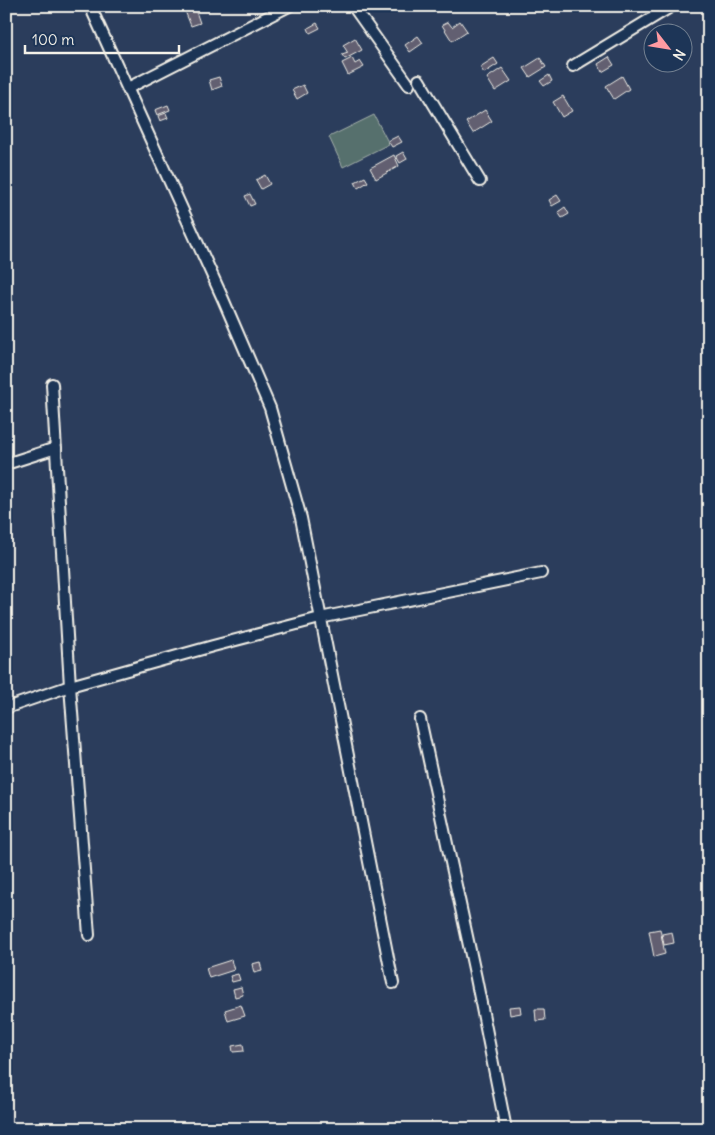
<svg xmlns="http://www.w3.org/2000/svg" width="715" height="1135" font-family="Delius,sans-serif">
<rect width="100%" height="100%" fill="#2b3d5c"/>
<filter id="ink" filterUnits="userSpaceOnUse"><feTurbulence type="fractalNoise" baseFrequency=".02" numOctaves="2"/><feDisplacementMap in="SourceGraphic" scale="10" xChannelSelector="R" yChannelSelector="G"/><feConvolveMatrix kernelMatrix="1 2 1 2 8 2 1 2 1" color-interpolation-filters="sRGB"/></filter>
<g filter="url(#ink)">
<path fill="#56706d" stroke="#a5b0aa" d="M374,115L389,144L343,167L329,137Z"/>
<g fill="#625e71" stroke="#f4f1e8">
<path d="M183,6H194L200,23L191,26Z"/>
<path d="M460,21L467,31L452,41L442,25L448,22L452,27Z"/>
<path d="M317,23L320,28L310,33L308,28Z"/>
<path d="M418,36L423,43L410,52L405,45Z"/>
<path d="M355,38L362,50L345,59L342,55L348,53L343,45Z"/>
<path d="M609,57L614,65L602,72L598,64Z"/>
<path d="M352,58L355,64L360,61L364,67L348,75L342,63Z"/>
<path d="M494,58L498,64L484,73L480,67Z"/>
<path d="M540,58L546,67L530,77L524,68Z"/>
<path d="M502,68L511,81L495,91L487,78Z"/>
<path d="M549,75L552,81L544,86L540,81Z"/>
<path d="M622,76L629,89L614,99L606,86Z"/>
<path d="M219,77L222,86L212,90L209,80Z"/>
<path d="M303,85L307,93L297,99L292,90Z"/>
<path d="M563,96L572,111L562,117L553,102Z"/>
<path d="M168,105L170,110L157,115L155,110Z"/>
<path d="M485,110L492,121L473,133L466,122Z"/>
<path d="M166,113L168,118L160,121L158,116Z"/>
<path d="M398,136L402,142L392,147L388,141Z"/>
<path d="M403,152L407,159L400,163L396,156Z"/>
<path d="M394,155L399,166L376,179L370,168Z"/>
<path d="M265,175L270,184L261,189L256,180Z"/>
<path d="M365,177L368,182L358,188L355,182Z"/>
<path d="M250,194L255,204L250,206L245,196Z"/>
<path d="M557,195L561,201L552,206L549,200Z"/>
<path d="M565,207L569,214L562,218L558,212Z"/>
<path d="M660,929L665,954L654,957L649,931Z"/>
<path d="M672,932L674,943L664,945L662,934Z"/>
<path d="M231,960L234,970L209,978L206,968Z"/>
<path d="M260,962L262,971L254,973L252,964Z"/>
<path d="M238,974L240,980L232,982L230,976Z"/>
<path d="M241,987L243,995L235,997L233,989Z"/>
<path d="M241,1005L245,1016L228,1021L225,1010Z"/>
<path d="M520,1006L521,1013L510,1015L509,1007Z"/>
<path d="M535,1009H544L545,1020L536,1021Z"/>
<path d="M243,1044L244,1051L233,1052L232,1046Z"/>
</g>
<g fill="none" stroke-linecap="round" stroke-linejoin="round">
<defs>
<g id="street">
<path d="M90,6L223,299L270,408L301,518L393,983"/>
<path d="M353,6L409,85"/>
<path d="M573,66L672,6"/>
<path d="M419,80L480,181"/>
<path d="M128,88L289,6"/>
<path d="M52,384L70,686L89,935"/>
<path d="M6,464L56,448"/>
<path d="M6,708L70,686L213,646L320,618L541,573"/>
<path d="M420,719L476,978L506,1129"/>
</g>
</defs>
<use href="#street" stroke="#f4f1e8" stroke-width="14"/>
<use href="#street" stroke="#1d3557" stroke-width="10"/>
</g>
</g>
<rect width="715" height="1135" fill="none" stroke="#1d3557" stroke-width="25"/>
<rect x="12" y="12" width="690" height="1110" fill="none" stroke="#f4f1e8" stroke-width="2" filter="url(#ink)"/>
<g transform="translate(668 48) rotate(121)"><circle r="24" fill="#1d3557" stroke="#738091"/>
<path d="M0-4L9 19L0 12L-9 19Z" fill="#ff9aa2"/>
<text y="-8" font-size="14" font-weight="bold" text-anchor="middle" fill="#f4f1e8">N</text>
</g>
<path d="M25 45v8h154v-8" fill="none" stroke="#f4f1e8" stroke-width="2.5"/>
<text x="32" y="45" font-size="15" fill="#f4f1e8" stroke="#1d3557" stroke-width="4" paint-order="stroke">100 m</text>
</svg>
